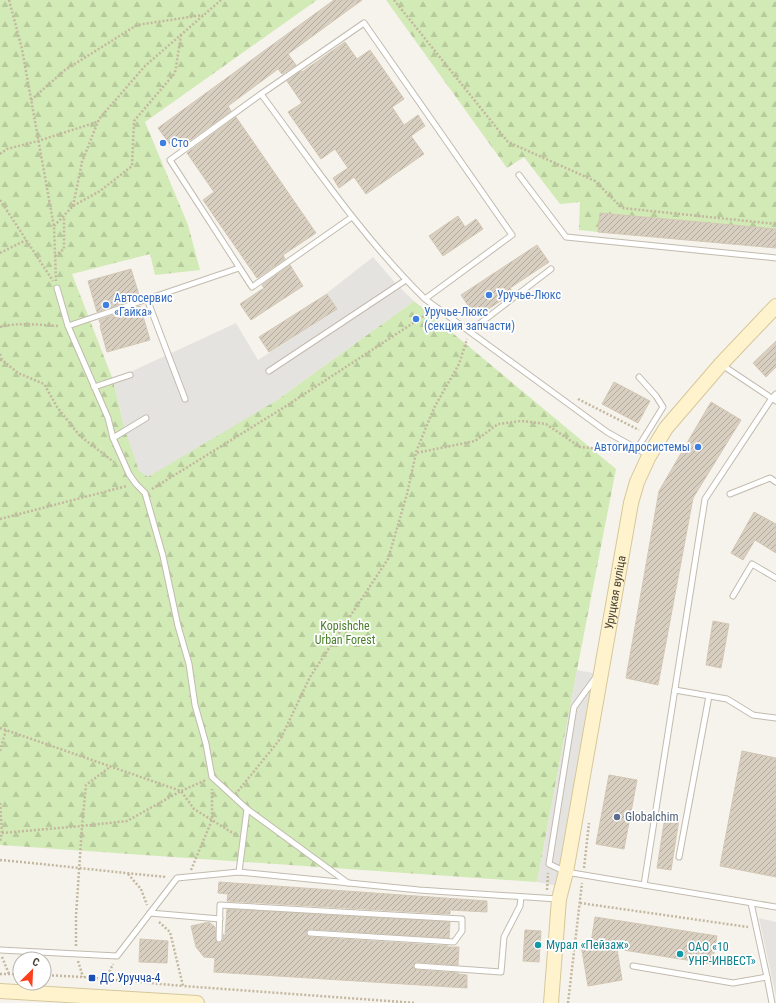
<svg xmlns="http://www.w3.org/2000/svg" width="776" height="1003" font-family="'Roboto Condensed',sans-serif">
<defs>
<pattern id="forest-firs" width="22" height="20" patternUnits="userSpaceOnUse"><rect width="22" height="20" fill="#d2eab5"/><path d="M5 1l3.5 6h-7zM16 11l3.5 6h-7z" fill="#b6ca9c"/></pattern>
<pattern id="building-hatch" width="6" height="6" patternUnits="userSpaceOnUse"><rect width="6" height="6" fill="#d8cfc1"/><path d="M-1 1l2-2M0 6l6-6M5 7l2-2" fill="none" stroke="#b1aa9e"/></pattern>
</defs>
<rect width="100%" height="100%" fill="#f6f3ec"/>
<g fill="url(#forest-firs)">
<path d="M0,0H317L145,122L188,225L200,270L155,275L150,254L72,274L113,380L125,430L274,402L414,301L616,469L577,670L537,882L0,845Z"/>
<path d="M386,0H776V229L600,213L598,232L579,230L580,202L560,204L524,157L507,168Z"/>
</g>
<g fill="#e5e3e0">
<path d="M373,257L398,286L414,301L274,402L148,477L139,471L125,430L113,380L236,323L258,360L337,309L327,293Z"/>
<path d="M577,670L598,674L559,886L537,882Z"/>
<path d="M759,918L776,922V997Z"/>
</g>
<g fill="url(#building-hatch)" stroke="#d3c7b4">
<path d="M334,0H362L288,54L296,65L282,74L278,69L228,106L231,111L182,146L179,142L172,147L158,128Z"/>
<path d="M345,42L357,59L370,50L404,99L392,107L404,125L418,115L425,126L411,136L424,154L366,194L354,177L339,188L333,178L348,168L335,149L321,159L288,112L302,103L287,81L301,71L302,72Z"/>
<path d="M236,117L316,233L283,255L285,259L257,278L203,200L214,192L187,153Z"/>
<path d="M600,213L776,229V248L598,232Z"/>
<path d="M458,216L465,227L476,219L483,229L443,256L429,236Z"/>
<path d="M537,245L549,262L510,288L513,293L476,317L461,295Z"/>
<path d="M290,265L303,286L251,320L240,304L264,288L262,285Z"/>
<path d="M131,269L139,295L137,296L138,298L97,312L88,281Z"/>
<path d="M327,294L337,309L269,352L259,337Z"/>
<path d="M140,306L150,340L107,352L100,326L101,325L99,320Z"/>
<path d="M776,341V367L766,377L753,363Z"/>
<path d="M614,382L650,401L638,423L602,404Z"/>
<path d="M711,402L741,420L693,498L658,685L626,678L659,491Z"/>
<path d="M754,512L776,524V553L755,540L743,560L731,553Z"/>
<path d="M713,621L729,624L721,668L706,665Z"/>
<path d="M742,751L776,758V877L720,866Z"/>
<path d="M609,775L637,780L624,849L596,844Z"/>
<path d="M665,817L679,819L671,870L657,868Z"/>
<path d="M219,882L487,901V912L450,910V914L227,901L228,894L218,893Z"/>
<path d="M227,909L450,922L449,938L310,929L307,930L306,933L307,936L310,937L448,946V947H459L458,965L417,962L414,963L413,966L414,969L417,970L458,973V974L467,975V988L214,972L215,958L204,957L196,947L191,926L209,922L215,927L216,941L218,943H221L223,940V934L225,936Z"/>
<path d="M595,917L717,936L712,964L617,949L622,980L588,986L581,945L591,943Z"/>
<path d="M525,930L541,931L539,962L523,961Z"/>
<path d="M140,939L168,941L167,963L139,962Z"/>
</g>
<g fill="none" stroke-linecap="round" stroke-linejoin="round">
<defs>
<g id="lane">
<path d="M261,94L170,160L252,287L352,217"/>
<path d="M519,175L566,237L776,258"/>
<path d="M57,288L68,326L108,418L113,438L129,474L136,484L145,493L163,556L178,626L189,664L195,705L206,744L212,777L247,809L348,883"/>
<path d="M147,299L185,399"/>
<path d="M425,299L512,235L364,23L261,94C313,164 363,238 425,299L607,432L648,455"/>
<path d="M68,326L239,268"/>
<path d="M470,331L551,269"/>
<path d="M722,365L776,401"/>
<path d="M269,371L406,280"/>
<path d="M94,387L130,375"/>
<path d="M113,438L146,418"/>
<path d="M637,449L663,407L656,396L639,377"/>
<path d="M730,494L770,478L776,482"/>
<path d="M733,596L752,564L776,578"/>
<path d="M596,677L574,707L549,864L566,872L776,907"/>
<path d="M675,690L727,699L753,715L776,718"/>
<path d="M679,857L709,696"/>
<path d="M239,872L247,809"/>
<path d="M644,885L705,499L772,398L776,394"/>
<path d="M150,913L220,919"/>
<path d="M219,939L220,905L462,919V931L454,942L310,933"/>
<path d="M0,950L117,956L177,878L239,872L419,890L558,899"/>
<path d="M417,966L501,972L504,937L520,906L521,897"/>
<path d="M633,966L733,983L767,977L751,903"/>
<path d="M767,977L772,1003"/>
</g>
<g id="secondary">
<path d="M0,991L197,1003"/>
<path id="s1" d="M551,1003L559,899L566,872L631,503L637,482L649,456L666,428L721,364L776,306"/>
</g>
</defs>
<use href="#lane" stroke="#c2bbae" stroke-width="7"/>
<use href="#secondary" stroke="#d6c79b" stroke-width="16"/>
<g stroke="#c4b79f" stroke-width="2.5" stroke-dasharray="2 2" stroke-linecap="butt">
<path d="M9,0L22,49L54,227L56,281"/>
<path d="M394,0L508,142L595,181L622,208L776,224"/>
<path d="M31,100L65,70L137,25L203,15"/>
<path d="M0,154L7,149L38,141L97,122"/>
<path d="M0,200L53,281"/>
<path d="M73,206L82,162L99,119L145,66L221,0"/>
<path d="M54,226L73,206L100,191L132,166L134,121L175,73L181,35"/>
<path d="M0,253L26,240"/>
<path d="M55,256L64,249V216"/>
<path d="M0,327C19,322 40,325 59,326"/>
<path d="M0,354L2,360"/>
<path d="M0,360H2L18,373L44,384L57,407L80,436L114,462"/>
<path d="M578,399L639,430"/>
<path d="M416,452L434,408L459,364L467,339"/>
<path d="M152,489L283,408L430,312"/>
<path d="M0,519L127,486"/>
<path d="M0,728L181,791L206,780"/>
<path d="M0,751L6,730"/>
<path d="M238,791L281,738L310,677L388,559L407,494L416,453L475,441L498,424L521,421L546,424L580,447L612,450L618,447"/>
<path d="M0,803L2,833L0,841"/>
<path d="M2,833L82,826L86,785L110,767"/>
<path d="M0,860C56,865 111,872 167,877"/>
<path d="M584,868L589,823"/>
<path d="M191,870L212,820V789"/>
<path d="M128,874L141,889L147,905"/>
<path d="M547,890L548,873"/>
<path d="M580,903L748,927"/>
<path d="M159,922L170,932L183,986L416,1003"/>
<path d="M76,946V916L82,826L127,821L181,791L194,809L236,835"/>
<path d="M2,957L9,974"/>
<path d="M78,961L83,977"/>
<path d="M0,974H20"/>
<path d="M44,975L83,977L183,986"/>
<path d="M106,979L113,964"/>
<path d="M568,1003L582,883"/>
</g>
<use href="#lane" stroke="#fff" stroke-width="5"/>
<use href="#secondary" stroke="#fff3cd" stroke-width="14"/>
</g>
<g fill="#3f7fe0" stroke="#fff" stroke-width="1.5">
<circle cx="163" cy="143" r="4"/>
<circle cx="489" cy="295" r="4"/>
<circle cx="106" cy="305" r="4"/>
<circle cx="416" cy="319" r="4"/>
<circle cx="698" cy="447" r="4"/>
</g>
<circle fill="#5c6f8a" stroke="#fff" stroke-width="1.5" cx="617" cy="817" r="4"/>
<g fill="#0f9aa8" stroke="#fff" stroke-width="1.5">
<circle cx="538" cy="945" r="4"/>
<circle cx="680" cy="954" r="4"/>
</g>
<rect fill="#1a4fb4" stroke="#fff" stroke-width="1.5" x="88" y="974" width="8" height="8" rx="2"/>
<g text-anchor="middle" stroke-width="3.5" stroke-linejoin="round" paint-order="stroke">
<g font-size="12" fill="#366cbe" stroke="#fff" text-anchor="start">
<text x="171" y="147">Сто</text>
<text x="497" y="299">Уручье-Люкс</text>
<text x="114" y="302">Автосервис<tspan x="114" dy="14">«Гайка»</tspan></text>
<text x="424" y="316">Уручье-Люкс<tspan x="424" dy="14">(секция запчасти)</tspan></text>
<text x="690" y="451" text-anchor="end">Автогидросистемы</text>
</g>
<g font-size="12" fill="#4b4439" stroke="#fff">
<text dy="4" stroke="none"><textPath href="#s1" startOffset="416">Уруцкая вуліца</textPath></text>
</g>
<g font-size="12" fill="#4a7f2a" stroke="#fff">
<text x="345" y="630">Kopishche<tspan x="345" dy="14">Urban Forest</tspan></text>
</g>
<g font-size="12" fill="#4e5e75" stroke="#fff" text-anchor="start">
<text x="625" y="821">Globalchim</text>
</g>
<g font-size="12" fill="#0d838f" stroke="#fff" text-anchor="start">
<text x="546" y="949">Мурал «Пейзаж»</text>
<text x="688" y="951">ОАО «10<tspan x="688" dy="14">УНР-ИНВЕСТ»</tspan></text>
</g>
<g font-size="12" fill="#164399" stroke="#fff" text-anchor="start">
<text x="100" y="982">ДС Уручча-4</text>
</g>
</g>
<g transform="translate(32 971) rotate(24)"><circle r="19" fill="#ffffff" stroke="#b7b4b0"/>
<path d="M0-3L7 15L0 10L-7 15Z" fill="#fc3f1d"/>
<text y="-6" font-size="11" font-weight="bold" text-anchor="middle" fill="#4b4439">С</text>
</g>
</svg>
